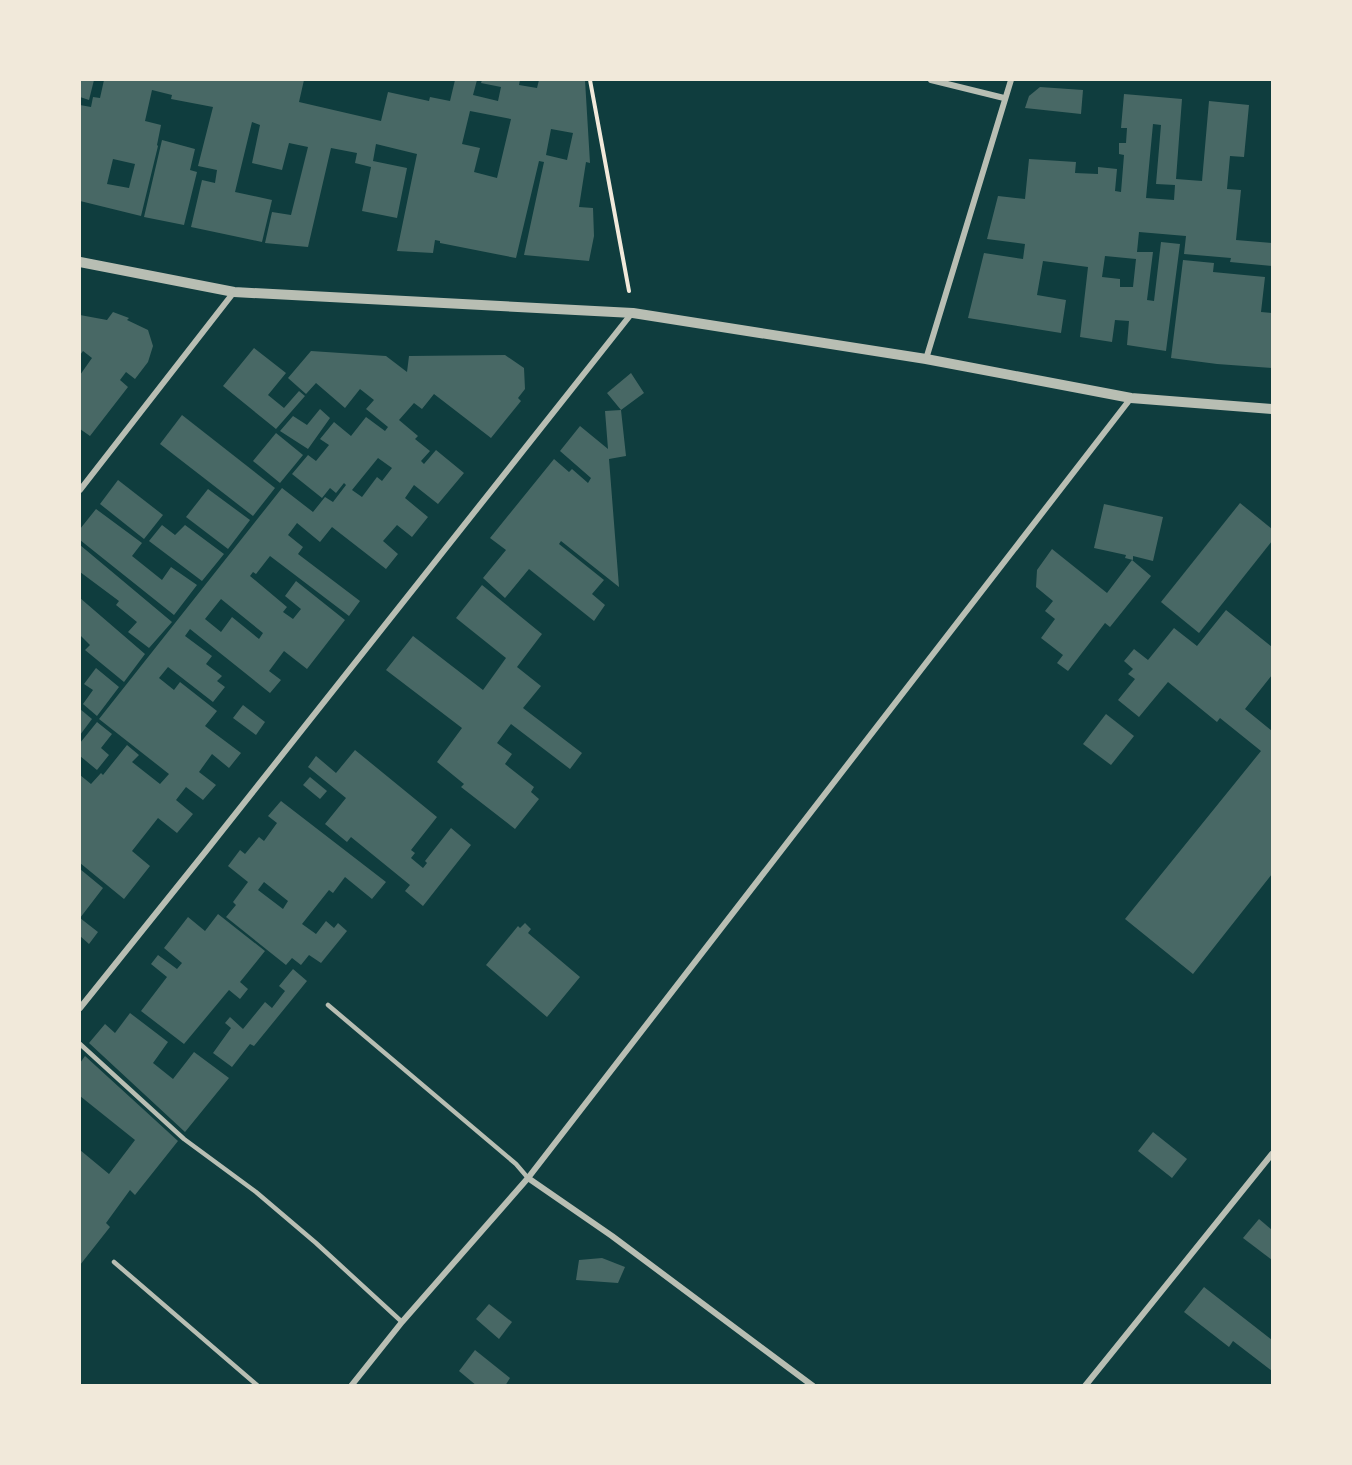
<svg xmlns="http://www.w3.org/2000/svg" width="1352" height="1465" font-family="Rubik,sans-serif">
<rect width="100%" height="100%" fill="#0f3d3e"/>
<g fill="#486865" fill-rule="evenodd">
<path d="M80,80H94L89,100L80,97Z"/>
<path d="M104,80H304L299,102L381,121L388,92L429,101L430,97L450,101L455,80H477L473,95L498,101L501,87L481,83L482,80H520L519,85L537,88L539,80H585L590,163L586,162L579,207L593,208L594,236L589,261L524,255L544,162L539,161L516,258L440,243V241L435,240L433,253L397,251L417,154L376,144L373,161L407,168L397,218L362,211L371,167L355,163L357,153L331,148L308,247L265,243L272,212L291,215L308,147L289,143L282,170L252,163L260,125L252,122L235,192L272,200L262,242L191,227L202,180L215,183L217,170L198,166L213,107L171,99L172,95L152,90L145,121L161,125L157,145L158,146L141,216L80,201V105L91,107L93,97L100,98ZM470,111L511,119L497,178L474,172L480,148L462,144ZM551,129L573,133L567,160L546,155ZM113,159L135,164L129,188L107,184Z"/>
<path d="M1040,87L1083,90L1081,114L1025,108L1029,96Z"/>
<path d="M1124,94L1182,99L1176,179L1202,181L1209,101L1249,105L1244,157L1230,156L1227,189L1241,190L1236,240L1272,243V266L1230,262L1231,258L1184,254L1186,236L1139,232L1137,252H1153L1147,300L1154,301L1161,242L1180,244L1166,351L1127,345L1129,321L1115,320L1112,342L1080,337L1088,267L1043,261L1037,295L1066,300L1061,333L968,318L984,253L1023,259L1025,244L987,239L998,196L1025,199L1029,159L1076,162L1075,173L1098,174V167L1117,169L1115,191L1121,192L1124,155L1119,154V143H1126L1127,128H1121ZM1153,124L1161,125L1156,184L1175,185L1174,200L1146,198ZM1105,256L1136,259L1133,287H1120V279L1102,277Z"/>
<path d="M162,140L195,149L190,170L197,172L184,225L144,217Z"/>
<path d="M1183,260L1214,263L1213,272L1265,277L1261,312L1272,313V368L1217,364L1171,358Z"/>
<path d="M113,312L129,318L127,320L148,330L153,346L148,362L135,379L126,372L120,380L128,387L90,436L80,429V375L92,358L83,351L80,355V315L107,320Z"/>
<path d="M254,348L286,373L268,395L284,408L299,391L305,396L276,429L223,386Z"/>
<path d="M311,351L386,356L407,372L409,356L505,355L524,368L525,389L518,398L521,401L491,438L434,394L422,409L414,403L399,420L418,436L415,439L430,451L421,461L424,464L436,450L464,473L438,504L414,485L405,498L428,517L412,537L397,525L383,541L398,554L386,569L332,527L320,542L297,523L288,535L303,547L298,554L360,601L349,616L270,556L256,574L253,572L250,576L287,607L283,612L293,619L301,609L285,596L296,581L345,620L307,669L284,651L269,671L281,680L270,693L190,629L185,636L212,656L206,664L222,676L217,681L225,687L213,702L168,667L159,678L174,690L180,682L217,711L205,726L241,753L229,768L212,754L199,772L216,785L203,800L186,787L176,800L193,814L177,833L158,818L132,851L150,866L124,899L80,863V775L91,784L101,773L103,775L127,745L139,755L132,762L160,784L169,774L99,719L282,488L313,512L325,497L333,502L346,485L344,483L336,493L330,488L322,498L292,474L308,455L316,461L329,445L320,439L334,422L351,436L366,417L385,431L388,427L366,409L374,400L360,389L345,408L316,383L306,394L288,378ZM378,458L392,468L382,481L377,477L362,497L352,490ZM221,599L263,633L259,639L232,617L221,632L205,619Z"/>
<path d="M631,373L644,393L621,410L626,456L609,459L619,587L561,541L559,544L604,580L592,594L605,605L594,621L529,569L505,598L483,578L506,550L490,538L554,459L569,472L572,469L588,483L591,478L560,451L580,426L608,449L605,411L621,410L607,393Z"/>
<path d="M320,409L330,418L308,449L280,431L293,416L307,425Z"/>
<path d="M182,415L275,488L253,516L160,444Z"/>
<path d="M276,433L303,455L280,483L253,461Z"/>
<path d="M118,480L163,515L144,539L100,504Z"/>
<path d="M208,489L250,520L228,549L186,517Z"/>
<path d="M1240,503L1272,529V541L1199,633L1161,602Z"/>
<path d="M1104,504L1163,517L1153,561L1133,556V560L1125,558L1126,555L1094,548Z"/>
<path d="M96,509L142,543L132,556L162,580L171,567L197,585L174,615L80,540V529Z"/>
<path d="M162,525L175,535L185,525L224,554L202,581L149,541Z"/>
<path d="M80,545L172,622L149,648L128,632L137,622L116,605L119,601L80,572Z"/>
<path d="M1052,549L1107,593L1132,560L1151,576L1110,627L1105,623L1068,671L1057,663L1063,655L1041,638L1055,619L1045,611L1053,601L1036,587L1037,570Z"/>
<path d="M482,585L542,634L517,667L541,686L523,708L582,753L570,769L511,724L497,743L512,754L505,764L534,787L531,792L539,799L515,829L461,787L464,784L437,762L462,728L386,670L413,636L483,690L506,658L456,618Z"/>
<path d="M80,598L145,654L124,682L85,650L90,645L80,635Z"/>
<path d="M1226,610L1272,647V675L1245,709L1272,731V874L1193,974L1125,919L1261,751L1220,718L1217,722L1168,682L1139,717L1118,700L1135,679L1128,674L1133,669L1124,661L1134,649L1148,660L1174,628L1197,646Z"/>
<path d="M96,668L119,687L97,716L83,704L93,690L84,684Z"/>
<path d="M243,705L265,722L256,735L233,718Z"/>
<path d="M80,709L92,719L80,735Z"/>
<path d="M1106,714L1134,736L1111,765L1083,744Z"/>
<path d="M97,722L112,734L101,748L109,755L97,770L80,756V743Z"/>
<path d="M355,750L437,817L411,850L415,853L411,858L423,868L427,863L425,861L451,828L471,845L423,906L405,891L410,885L351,837L347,842L325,824L346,798L308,767L316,756L336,773Z"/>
<path d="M310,777L327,791L320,799L303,785Z"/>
<path d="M281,801L386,882L372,899L345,877L333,893L329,890L302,924L316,934L326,921L334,928L338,923L347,931L321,963L309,955L301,965L292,958L286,965L226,917L236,905L233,902L248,882L228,866L240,850L245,854L259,837L264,841L277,823L268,816ZM264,882L288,901L283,909L258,890Z"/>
<path d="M80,869L103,888L80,918L98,932L89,944L80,936Z"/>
<path d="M218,914L265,951L240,982L248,989L240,999L229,990L184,1044L141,1011L167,977L151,964L158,955L177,969L182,963L164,948L188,917L205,931Z"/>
<path d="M525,923L531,929L528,933L580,977L547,1017L486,965L518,926L520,928Z"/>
<path d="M293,969L307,981L254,1046L250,1044L232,1067L213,1053L231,1028L225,1023L230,1017L243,1029L265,1002L272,1008L285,991L279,986Z"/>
<path d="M130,1013L168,1042L153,1063L173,1079L194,1052L229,1078L185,1132L89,1043L105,1024L115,1033Z"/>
<path d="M85,1056L178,1141L135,1195L130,1190L106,1223L110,1227L80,1265V1150L109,1174L135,1140L80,1096V1063Z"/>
<path d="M1153,1132L1187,1159L1172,1178L1138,1151Z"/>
<path d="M1259,1219L1272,1230V1260L1243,1238Z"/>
<path d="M602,1258L625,1267L618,1283L576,1280L579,1260Z"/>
<path d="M1204,1287L1272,1340V1371L1233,1341L1229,1347L1184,1312Z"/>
<path d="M489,1304L512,1322L499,1339L476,1319Z"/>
<path d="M475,1350L510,1378L505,1386H477L459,1371Z"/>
</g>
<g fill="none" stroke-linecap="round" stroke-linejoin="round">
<path stroke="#f1e9da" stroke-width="4" d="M590,80L629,291"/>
<g stroke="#b8beb3" stroke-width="4.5">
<path d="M328,1005L516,1164L528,1178"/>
<path d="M80,1044L184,1139L256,1192L316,1243L402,1322"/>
<path d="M114,1262L258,1386"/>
</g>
<g stroke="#b8beb3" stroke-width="6">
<path d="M931,80L1004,98"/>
<path d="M926,359L1011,80"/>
<path d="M80,490L234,292"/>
<path d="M80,1008L206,851L632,313"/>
<path d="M528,1178L612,1236L813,1386"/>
<path d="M351,1386L402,1322L528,1178L1131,398"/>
<path d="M1085,1386L1272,1154"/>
</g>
<path stroke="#b8beb3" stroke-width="10" d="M80,262L234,292L633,313L926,359L1131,398L1272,409"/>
</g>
<rect width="1352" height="1465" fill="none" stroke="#f1e9da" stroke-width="162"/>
</svg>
